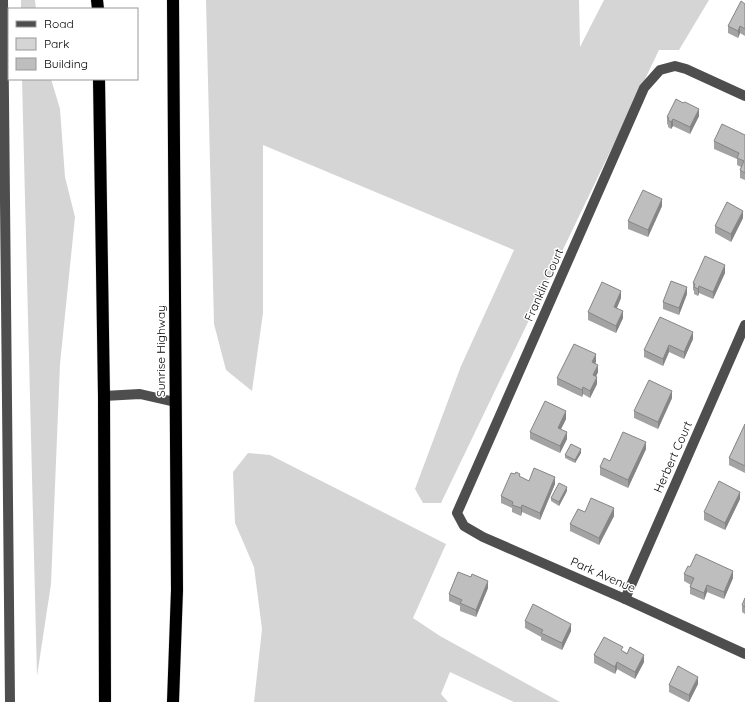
<svg xmlns="http://www.w3.org/2000/svg" width="745" height="702" font-family="Quicksand,sans-serif">
<rect width="100%" height="100%" fill="#fff"/>
<g fill="#d5d5d5">
<path d="M21,0H35L36,9H21Z"/>
<path d="M206,0H579L580,47L604,0H709L679,50H659L441,503H423L415,489L461,366L514,250L263,145V313L252,391L226,370L214,324Z"/>
<path d="M22,79H51L60,109L65,177L75,217L60,364L51,584L37,676Z"/>
<path d="M248,453L270,455L446,544L413,618L440,636L560,702H514L450,672L441,694L448,702H254L262,629L254,567L235,523L233,472Z"/>
</g>
<g fill="none" stroke-linecap="round" stroke-linejoin="round">
<defs>
<g id="highway">
<path d="M97,0L98,9"/>
<path d="M173,0L177,590L173,702"/>
<path d="M99,79L104,396L105,702"/>
</g>
</defs>
<use href="#highway" stroke="#dbdbdb" stroke-width="13"/>
<g stroke="#4e4e4e" stroke-width="10">
<path d="M3,0L10,702"/>
<path d="M745,96L686,69L675,66L660,70L644,88L457,513L464,526L483,537L625,599L745,654"/>
<path d="M104,396L140,394L175,402"/>
<path d="M625,599L745,325"/>
</g>
<use href="#highway" stroke="#000" stroke-width="12"/>
</g>
<g fill="#a3a3a3">
<path d="M745,4V36L740,33L738,38L728,33V26Z"/>
<path d="M699,116L690,134L673,126L671,129L668,127V125L667,124V117Z"/>
<path d="M745,135V180L740,178V170L741,167L737,165V159L714,149V141Z"/>
<path d="M662,206L648,237L628,229V221Z"/>
<path d="M743,218L731,242L715,233V226Z"/>
<path d="M725,273L713,299L699,293L698,296L694,294V291L693,290V283Z"/>
<path d="M687,294L679,315L663,309V302Z"/>
<path d="M621,298L617,308L623,318L616,333L588,320V312Z"/>
<path d="M693,339L684,359L669,352L663,366L644,357V350Z"/>
<path d="M596,362L595,363L598,372L596,377L597,384L590,398L583,394L582,397L557,385V378Z"/>
<path d="M672,398L658,429L634,418V411Z"/>
<path d="M566,419L561,429L567,439L560,453L530,439V432Z"/>
<path d="M745,424V473L729,465V458Z"/>
<path d="M646,449L628,488L600,475V467Z"/>
<path d="M581,453L575,463L565,458V455Z"/>
<path d="M520,477L529,481L555,484L540,520L522,512L521,516L512,512V508L501,503V496Z"/>
<path d="M567,491L559,506L551,501V498Z"/>
<path d="M740,499L725,530L704,520V512Z"/>
<path d="M585,512L614,516L599,545L570,531V524Z"/>
<path d="M690,567L733,578L724,599L707,592L704,600L690,594V587L691,585L684,581V574Z"/>
<path d="M471,577L488,588L476,617L460,611V606L449,601V594Z"/>
<path d="M745,598V614L742,612V605Z"/>
<path d="M525,621L571,631L562,650L541,640V637L525,628Z"/>
<path d="M623,651L644,662L635,679L617,669L615,674L594,663V655Z"/>
<path d="M698,684L689,702H688L669,692V685Z"/>
</g>
<g fill="#858585">
<path d="M740,26V33L738,38V31Z"/>
<path d="M699,109V116L690,134V127Z"/>
<path d="M673,119V126L671,129V122Z"/>
<path d="M662,199V206L648,237V230Z"/>
<path d="M743,211V218L731,242V234Z"/>
<path d="M725,265V273L713,299V292Z"/>
<path d="M699,286V293L698,296V289Z"/>
<path d="M687,287V294L679,315V308Z"/>
<path d="M621,291V298L614,314V307Z"/>
<path d="M623,311V318L616,333V326Z"/>
<path d="M693,332V339L684,359V352Z"/>
<path d="M669,345V352L663,366V359Z"/>
<path d="M596,354V362L592,369V362Z"/>
<path d="M598,365V372L593,382V375Z"/>
<path d="M597,377V384L590,398V391Z"/>
<path d="M583,387V394L582,397V390Z"/>
<path d="M672,391V398L658,429V422Z"/>
<path d="M566,411V419L558,435V428Z"/>
<path d="M567,432V439L560,453V446Z"/>
<path d="M646,442V449L628,488V480Z"/>
<path d="M581,449V453L575,463V460Z"/>
<path d="M555,477V484L540,520V513Z"/>
<path d="M567,487V491L559,506V502Z"/>
<path d="M740,492V499L725,530V523Z"/>
<path d="M522,505V512L521,516V508Z"/>
<path d="M614,508V516L599,545V538Z"/>
<path d="M733,571V578L724,599V592Z"/>
<path d="M488,581V588L476,617V610Z"/>
<path d="M707,585V592L704,600V593Z"/>
<path d="M571,624V631L562,650V643Z"/>
<path d="M644,655V662L635,679V672Z"/>
<path d="M617,662V669L615,674V667Z"/>
<path d="M698,677V684L689,702V695Z"/>
</g>
<g fill="#bebebe" stroke="#858585">
<path d="M741,1L745,4V29L740,26L738,31L728,26Z"/>
<path d="M676,99L683,103L685,102L699,109L690,127L673,119L671,122L668,120L669,118L667,117Z"/>
<path d="M722,124L745,135V173L740,170L744,161L737,158L739,153L714,141Z"/>
<path d="M643,190L662,199L648,230L628,221Z"/>
<path d="M727,202L743,211L731,234L715,226Z"/>
<path d="M705,256L725,265L713,292L699,286L698,289L694,287L695,284L693,283Z"/>
<path d="M671,281L687,287L679,308L663,302Z"/>
<path d="M602,282L621,291L614,307L623,311L616,326L588,312Z"/>
<path d="M660,317L693,332L684,352L669,345L663,359L644,350Z"/>
<path d="M574,344L596,354L592,362L598,365L593,375L597,377L590,391L583,387L582,390L557,378Z"/>
<path d="M649,380L672,391L658,422L634,411Z"/>
<path d="M545,401L566,411L558,428L567,432L560,446L530,432Z"/>
<path d="M745,424V466L729,458Z"/>
<path d="M623,432L646,442L628,480L600,467L604,458L610,461Z"/>
<path d="M571,444L581,449L575,460L565,455Z"/>
<path d="M534,468L555,477L540,513L522,505L521,508L512,505L513,502L501,496L511,473L515,474L516,472L520,474L519,476L529,481Z"/>
<path d="M719,481L740,492L725,523L704,512Z"/>
<path d="M559,483L567,487L559,502L551,498Z"/>
<path d="M591,498L614,508L599,538L570,524L578,509L585,512Z"/>
<path d="M696,554L733,571L724,592L707,585L704,593L690,587L694,578L684,574L688,566L690,567Z"/>
<path d="M458,572L471,577L472,574L488,581L476,610L460,603L462,600L449,594Z"/>
<path d="M745,598V607L742,605Z"/>
<path d="M533,604L571,624L562,643L541,633L543,630L525,621Z"/>
<path d="M604,637L623,647L621,650L627,654L630,647L644,655L635,672L617,662L615,667L594,655Z"/>
<path d="M678,666L698,677L689,695L669,685Z"/>
</g>
<g text-anchor="middle" stroke-width="3" stroke-linejoin="round" paint-order="stroke">
<g font-size="12" fill="#000" stroke="#fff">
<text transform="translate(544 285) rotate(-66)" y="4">Franklin Court</text>
<text transform="translate(161 351) rotate(-90)" y="4">Sunrise Highway</text>
<text transform="translate(673 457) rotate(-66)" y="4">Herbert Court</text>
<text transform="translate(603 575) rotate(24)" y="4">Park Avenue</text>
</g>
</g>
<rect x="8" y="8" width="130" height="72" fill="#ffffff" stroke="#999999"/>
<rect x="16" y="21" width="20" height="6" fill="#4e4e4e" stroke="#999999"/>
<text x="44" y="28" font-size="12" fill="#000000">Road</text>
<rect x="16" y="38" width="20" height="12" fill="#d5d5d5" stroke="#999999"/>
<text x="44" y="48" font-size="12" fill="#000000">Park</text>
<rect x="16" y="58" width="20" height="12" fill="#bebebe" stroke="#999999"/>
<text x="44" y="68" font-size="12" fill="#000000">Building</text>
</svg>
